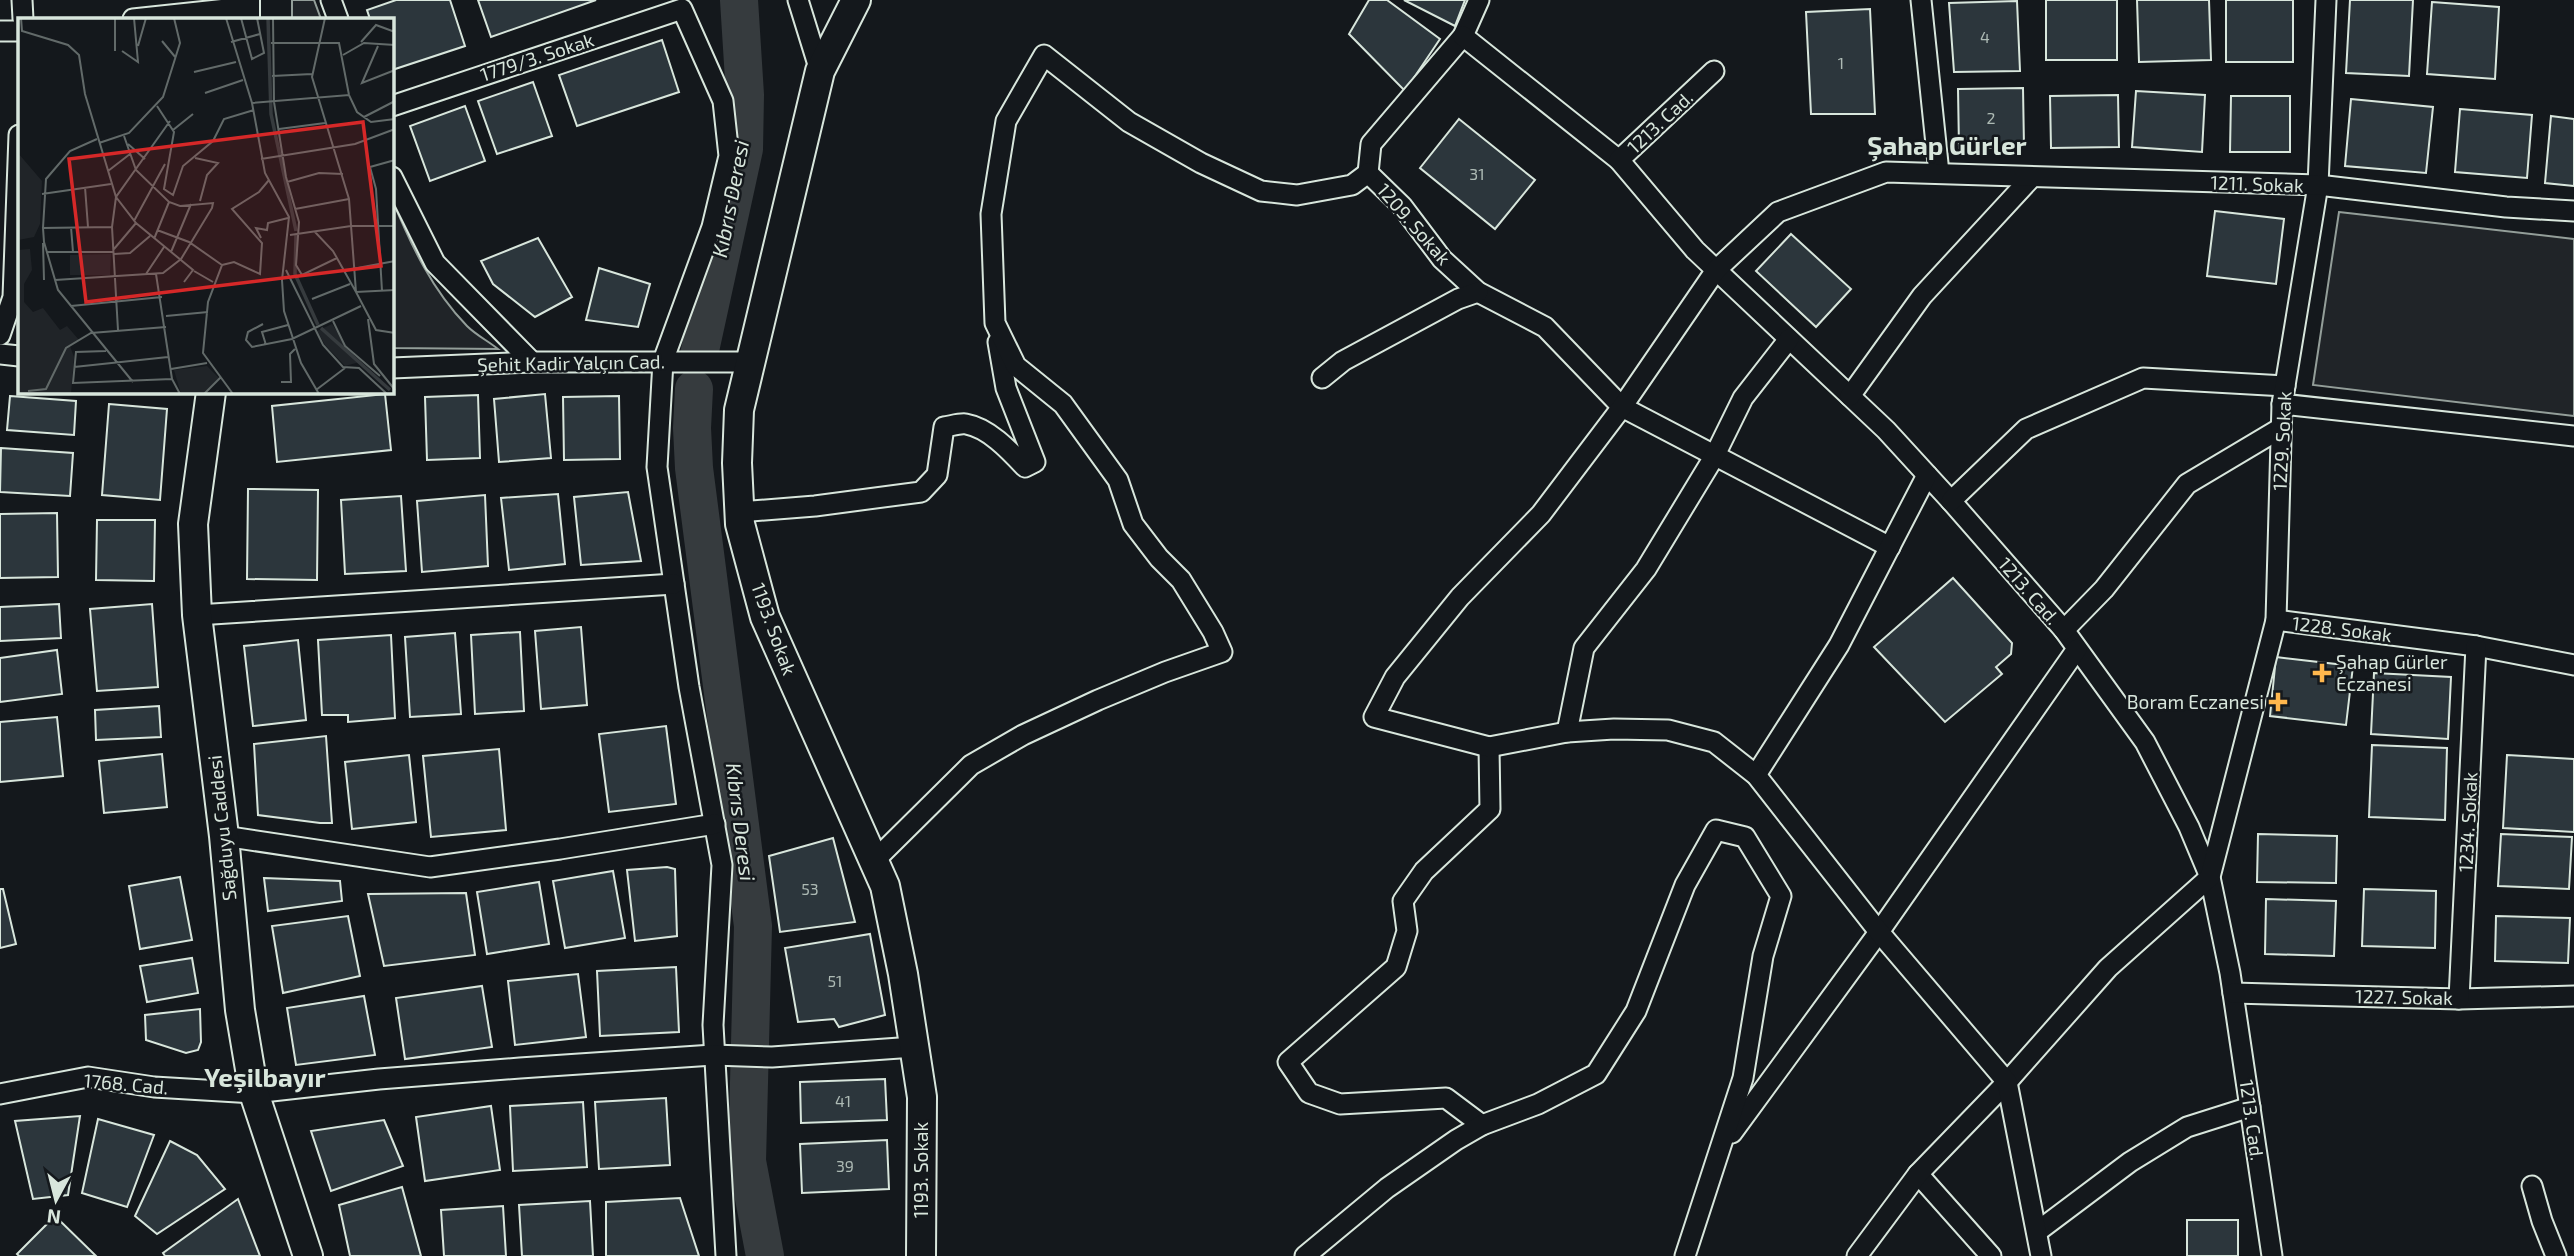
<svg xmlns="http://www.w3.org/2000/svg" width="2574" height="1256" font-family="'Exo 2',sans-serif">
<rect width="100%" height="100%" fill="#14181c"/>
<g fill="#202428" stroke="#939e99" stroke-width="2">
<path d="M292,0H314L321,19H292Z"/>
<path d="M392,199C411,245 432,290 467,326C476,335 488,341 498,349L392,348Z"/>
<path d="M2339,212L2574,239V416L2313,385Z"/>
</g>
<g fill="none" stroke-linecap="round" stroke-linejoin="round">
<g stroke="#363b3e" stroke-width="38">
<path d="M699,355L744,149L745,95L739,0"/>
<path d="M694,389L692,428L694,468L753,926L747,1161L765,1256"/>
</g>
</g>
<g fill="#2c363c" stroke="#d8e6dc" stroke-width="2">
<path d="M396,0H450L465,46L392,70V19H370L367,10Z"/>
<path d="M478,0H596L491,37Z"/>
<path d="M1369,0H1387L1440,39L1405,91L1349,34Z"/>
<path d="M1404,0H1465L1455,26Z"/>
<rect x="2046" y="0" width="71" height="60"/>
<path d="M2137,0H2209L2211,60L2139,62Z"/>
<rect x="2226" y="0" width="67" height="62"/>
<path d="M2350,0H2413L2409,76L2346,73Z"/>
<path d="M2017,1L2020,71L1954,72L1949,3Z"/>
<path d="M2432,2L2499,7L2495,79L2427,74Z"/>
<path d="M1870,9L1875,114H1811L1806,12Z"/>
<path d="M662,40L679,92L577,126L559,75Z"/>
<path d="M533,82L552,136L497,154L478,101Z"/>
<path d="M2023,88L2024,147L1959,148L1958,89Z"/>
<path d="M2136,91L2205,95L2202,152L2132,147Z"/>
<path d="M2118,95L2119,147L2051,148L2050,96Z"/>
<path d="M2231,96H2290V152H2230Z"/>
<path d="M2351,99L2433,107L2426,173L2345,166Z"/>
<path d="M465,106L485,161L430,181L410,126Z"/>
<path d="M2460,109L2532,115L2527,178L2455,172Z"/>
<path d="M2551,116L2574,119V186L2545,183Z"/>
<path d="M1459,119L1535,180L1495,229L1420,168Z"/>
<path d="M2215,211L2284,219L2276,284L2207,276Z"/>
<path d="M1791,234L1851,289L1816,327L1756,271Z"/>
<path d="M538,238L572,297L535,317L493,284L481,261Z"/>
<path d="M599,268L650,284L638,327L586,320Z"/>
<path d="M385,394L391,450L277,462L272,406Z"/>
<path d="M545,394L551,458L499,462L494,399Z"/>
<path d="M478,395L480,458L427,460L425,397Z"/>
<path d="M10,396L76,401L74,435L7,430Z"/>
<path d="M619,396L620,459L564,460L563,397Z"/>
<path d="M109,404L167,409L160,500L102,495Z"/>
<path d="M1,448L73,453L70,496L0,492Z"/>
<path d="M248,489L318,490L317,580L247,579Z"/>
<path d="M628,492L641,561L581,565L574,497Z"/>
<path d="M558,494L565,564L509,570L501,498Z"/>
<path d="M485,495L488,566L422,572L417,501Z"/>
<path d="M401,496L406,571L345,574L341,500Z"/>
<path d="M57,513L58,577L0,578V514Z"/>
<path d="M97,520H155L154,581L96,580Z"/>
<path d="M1953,578L2012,643L2011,654L1996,667L2002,674L1945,722L1874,647Z"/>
<path d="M59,604L61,638L0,641V607Z"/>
<path d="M152,604L158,687L97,691L90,609Z"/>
<path d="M581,627L587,705L541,709L535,631Z"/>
<path d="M520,632L524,711L475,714L471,635Z"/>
<path d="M455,633L461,714L410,717L405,637Z"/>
<path d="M391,635L395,718L348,722V715H322L318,640Z"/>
<path d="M298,640L306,720L253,726L244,646Z"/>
<path d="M57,650L62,694L0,702V658Z"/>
<path d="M2276,657L2353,666L2346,725L2270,716Z"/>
<path d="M2374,673L2451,677L2448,739L2371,734Z"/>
<path d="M159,706L161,737L96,740L95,710Z"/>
<path d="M57,717L63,776L0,782V722Z"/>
<path d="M666,726L676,804L609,812L599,734Z"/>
<path d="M326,736L332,823H320L258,815L254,744Z"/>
<path d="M2372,745L2447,748L2445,820L2369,817Z"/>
<path d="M499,749L506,830L431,837L423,756Z"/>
<path d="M162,754L167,807L104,813L99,761Z"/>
<path d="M409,755L416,822L352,829L345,762Z"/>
<path d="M2507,755L2574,759V832L2503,828Z"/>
<path d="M2258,834L2337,836L2336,883L2257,882Z"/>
<path d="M2501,834L2572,837L2569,889L2498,886Z"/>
<path d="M833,838L855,922L780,932L769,856Z"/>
<path d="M667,867L675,869L677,936L635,941L627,870Z"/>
<path d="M613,871L625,938L565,948L553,881Z"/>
<path d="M180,877L192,940L140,949L129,886Z"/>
<path d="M264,878L340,881L342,901L268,911Z"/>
<path d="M539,882L549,944L487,954L477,892Z"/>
<path d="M0,889H3L16,944L0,948Z"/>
<path d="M2364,889L2436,891L2435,948L2362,946Z"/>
<path d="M466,893L475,955L384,966L368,894Z"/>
<path d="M2266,899L2336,901L2334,956L2265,954Z"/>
<path d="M348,916L360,976L283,993L272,926Z"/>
<path d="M2496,916L2570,918L2568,963L2495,961Z"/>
<path d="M870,934L885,1015L839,1027L834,1019L798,1022L785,948Z"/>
<path d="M192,958L198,993L147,1002L140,966Z"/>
<path d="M676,967L679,1032L600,1036L597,971Z"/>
<path d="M578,974L586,1037L515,1045L508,981Z"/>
<path d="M482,986L492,1047L405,1059L396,998Z"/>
<path d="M364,996L375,1055L296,1065L287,1008Z"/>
<path d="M200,1009L201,1042L198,1050L186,1053L146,1040L145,1015Z"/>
<path d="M885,1079L887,1120L801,1123L800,1082Z"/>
<path d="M666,1098L670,1165L599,1169L595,1102Z"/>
<path d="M583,1102L587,1167L513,1171L510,1106Z"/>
<path d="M491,1106L500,1170L425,1181L416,1117Z"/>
<path d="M80,1116L68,1195L33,1199L15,1121Z"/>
<path d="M98,1119L154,1135L127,1207L82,1193Z"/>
<path d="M384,1120L403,1166L331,1191L311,1131Z"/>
<path d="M887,1140L889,1189L802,1193L800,1144Z"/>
<path d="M170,1141L197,1155L225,1189L157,1234L135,1216Z"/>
<path d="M402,1187L421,1256H350L339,1205Z"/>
<path d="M680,1198L699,1256H606V1202Z"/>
<path d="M238,1199L260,1256H165L163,1253Z"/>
<path d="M590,1201L593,1256H522L519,1205Z"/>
<path d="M503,1206L506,1256H444L441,1210Z"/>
<path d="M55,1216L96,1256H19L17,1254Z"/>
<rect x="2187" y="1220" width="51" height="36"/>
</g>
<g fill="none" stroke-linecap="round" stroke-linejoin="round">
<defs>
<g id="street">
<path d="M22,0L23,19"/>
<path d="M331,0L338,19"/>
<path d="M798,0L820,71"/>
<path d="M1479,0L1463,36L1371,144L1368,173L1402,206L1442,259L1478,292L1545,327L1622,407L1890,547"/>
<path d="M1921,0L1939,173"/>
<path d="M133,19L245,7"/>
<path d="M0,31H19"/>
<path d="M1463,36L1619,160"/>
<path d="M1714,71L1619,160L1695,250L1886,430L1951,501L2064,630L2145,742L2189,827L2210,877L2230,973L2272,1256"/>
<path d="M392,106L682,9L723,101L729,156L712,227L663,361L657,467L689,687L722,865L713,1025L726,1256"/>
<path d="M392,177L435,263L532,362"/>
<path d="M0,335L13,297L19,135"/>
<path d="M0,354L19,356"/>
<path d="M392,368L532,362H750"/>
<path d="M1322,378L1343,361L1458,299L1478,292"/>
<path d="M1850,396L1922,296L2031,178"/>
<path d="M2282,404L2574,436"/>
<path d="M1951,501L2026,429L2143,378L2285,386"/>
<path d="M739,512L815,506L921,492L937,475L944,427C951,426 960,423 966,424C989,428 1010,451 1025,467L1035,462L1006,388L998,342"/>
<path d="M197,615L674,584"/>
<path d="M2276,620L2476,646L2574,665"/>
<path d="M2064,630L2104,589L2187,484L2281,428"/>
<path d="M1567,732L1584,648L1646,569L1714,457L1743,398L1789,339"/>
<path d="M1756,775L1839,645L1927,475"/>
<path d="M224,836L430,867L560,849L715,824"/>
<path d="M873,862L971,765L1023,735L1098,700L1165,672L1222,652L1213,632L1181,580L1159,558L1133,524L1118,480L1063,404L1016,366L995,323L991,214L1006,121L1044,55L1129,122L1201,163L1261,191L1297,195L1352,185L1368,173"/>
<path d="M2233,993L2459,999L2574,996"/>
<path d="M2459,999L2476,646"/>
<path d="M0,1094L88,1077L154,1087L254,1093L379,1079L520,1068L713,1055L772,1057L914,1047"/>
<path d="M1482,1125L1446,1098L1340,1104L1309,1093L1288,1062L1396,967L1407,931L1403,901L1424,871L1490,809L1489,747"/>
<path d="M1732,1133L1879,932L2077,649"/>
<path d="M1918,1174L1991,1256"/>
<path d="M2532,1186L2542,1221L2556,1256"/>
<path d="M2038,1231L2130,1162L2187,1127L2250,1107"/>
<path d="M1305,1256L1387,1188L1456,1140L1482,1125L1538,1104L1596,1074L1636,1011L1685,885L1716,830L1745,837L1781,896L1763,956L1743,1078L1685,1256"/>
<path d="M1857,1256L1918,1174L2007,1082L2108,968L2210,877L2276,620L2282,404L2318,185L2326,0"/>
<path d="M2041,1256L2007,1082L1879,932L1756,775L1714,742L1668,730L1614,729L1567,732L1489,747L1374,717L1395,677L1460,597L1541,514L1622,407L1716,270L1778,212L1886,172L2318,185L2506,207L2574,211"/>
</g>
<g id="secondary">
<path d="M245,0V19"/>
<path d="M856,0L820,71L739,410L737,463L740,524L765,617L885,886L903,974L922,1097L921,1256"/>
<path d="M211,392L193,524L197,615L224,836L240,1010L254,1093L308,1256"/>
</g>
</defs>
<use href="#street" stroke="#d8e6dc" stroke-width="23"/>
<use href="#secondary" stroke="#d8e6dc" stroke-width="32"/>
<use href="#street" stroke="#14181c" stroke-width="19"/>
<use href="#secondary" stroke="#14181c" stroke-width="28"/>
</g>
<g fill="#ffb74d" stroke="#14181c" stroke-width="2.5">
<path d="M2318.5 662.5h7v7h7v7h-7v7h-7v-7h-7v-7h7z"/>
<path d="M2274.5 691.5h7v7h7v7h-7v7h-7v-7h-7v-7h7z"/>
</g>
<g text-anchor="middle" stroke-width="5" stroke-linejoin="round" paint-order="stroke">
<g font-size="16" fill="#adbab4">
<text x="1985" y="43">4</text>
<text x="1841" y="69">1</text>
<text x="1991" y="124">2</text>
<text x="1477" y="180">31</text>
<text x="810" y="895">53</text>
<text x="835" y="987">51</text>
<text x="843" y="1107">41</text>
<text x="845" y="1172">39</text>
</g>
<g font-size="19" fill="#d8e6dc" stroke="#14181c">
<text transform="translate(537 57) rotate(-18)" y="7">1779/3. Sokak</text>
<text transform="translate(1660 122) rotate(-43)" y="7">1213. Cad.</text>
<text transform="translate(2257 184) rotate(2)" y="7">1211. Sokak</text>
<text transform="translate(1414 224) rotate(49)" y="7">1209. Sokak</text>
<text transform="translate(571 363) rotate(-1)" y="7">Şehit Kadir Yalçın Cad.</text>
<text transform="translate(2282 441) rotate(-87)" y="7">1229. Sokak</text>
<text transform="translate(2029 591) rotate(49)" y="7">1213. Cad.</text>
<text transform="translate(774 629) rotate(70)" y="7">1193. Sokak</text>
<text transform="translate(2342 629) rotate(7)" y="7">1228. Sokak</text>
<text transform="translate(2468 822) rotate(-87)" y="7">1234. Sokak</text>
<text transform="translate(222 828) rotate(-96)" y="7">Sağduyu Caddesi</text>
<text transform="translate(2404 997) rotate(1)" y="7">1227. Sokak</text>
<text transform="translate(126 1084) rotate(5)" y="7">1768. Cad.</text>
<text transform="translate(2252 1120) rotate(82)" y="7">1213. Cad.</text>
<text transform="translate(921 1170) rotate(-90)" y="7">1193. Sokak</text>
</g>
<g font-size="19" fill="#d8e6dc" stroke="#14181c" text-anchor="start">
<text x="2336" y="669">Şahap Gürler<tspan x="2336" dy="22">Eczanesi</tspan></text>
<text x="2264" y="709" text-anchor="end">Boram Eczanesi</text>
</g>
<g font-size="21" font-style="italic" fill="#d8e6dc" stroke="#14181c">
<text transform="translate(731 199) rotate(-79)" y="7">Kıbrıs Deresi</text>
<text transform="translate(740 822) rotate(83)" y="7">Kıbrıs Deresi</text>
</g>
<g font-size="26" font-weight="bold" fill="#d8e6dc" stroke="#14181c">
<text x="1947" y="155">Şahap Gürler</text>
<text x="265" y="1087">Yeşilbayır</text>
</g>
</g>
<g transform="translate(18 18)">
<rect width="376" height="376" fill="#14181c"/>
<path d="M0,135L24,163L22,206L16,219L0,222ZM12,231L14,252L6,266V284L15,294L25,290L42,312L49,308L61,322L52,328L56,339L53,376H0V232ZM93,236L92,257H52V237ZM314,306L340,344L338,345L327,348L307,327L299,313ZM189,348L201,360L185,376H163L156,352Z" fill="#202428"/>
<path fill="none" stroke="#363b3e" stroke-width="3.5" d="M250,0L253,96L278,213M278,217L277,256L300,307M303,310L372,372"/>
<path fill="none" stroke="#626a69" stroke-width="2" d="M3,0L4,13L50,27L61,37L67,76L98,179L118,205L175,252L166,264M97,0V33M208,0L234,85L247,155L271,199L264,262L266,293L283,345L301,376M223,0L234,41L246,35L239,0M255,0L256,84L268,159L281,204L278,247L284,257L319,240M307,0L294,59L331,181L338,274L358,312L377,315M144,23L158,40M213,24L242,16M343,24L358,7L377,14M253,25H321L331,77M120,28L128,0M360,28L344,65L377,52M104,33L120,44L116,0M325,37L346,25L377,27M176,54L218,44M254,58L294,56M187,75L225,62M234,85L331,77L339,94L353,104L377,101M139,88L156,114L146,171L155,177L165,148L195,123L206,101L236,92M346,99L377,83M261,111L307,105M155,112L175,96M81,125L111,115L145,79L162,25L156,0M110,126L127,141M177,140L200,145L189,157L182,183M243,141L337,126L377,111M90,153L112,136M269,164L301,155L325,156M67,169L70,209M24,176L93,166M277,191L331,181M116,203L147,146M53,209L55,234M94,209L25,210L26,224L40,272L115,364M25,210L28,161L52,133L79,121M139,212L171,224L204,247L190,284L185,335L215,376M297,214L315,233L338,274L377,272M272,217L333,208H377M243,220L238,210L249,212L250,205L270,200M136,221L151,184M25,225L26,262M96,231L118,205M28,234H96M153,234L173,186M96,236L112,235L132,218M204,247L216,244L242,256L244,225L214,191L241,174L251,162M334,251L377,243M268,252L305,327L325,349L341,350L369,376M176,253L195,264M128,256L146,229M138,256L154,361L162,376M37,262L145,255L163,241L194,190L195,185L162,188L151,184L118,152L106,118M364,273L358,171L352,149L377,142M294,281L332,266M53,288L144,279M148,298L190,294M350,301L356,346L377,372M315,303L327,328L362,358M245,306L230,314L228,322L234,329L274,321L343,288M100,312L94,209L98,179L152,103M248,327L244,314L270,307M88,333L58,334L55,365L154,361M56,349L150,339M153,351L189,345M263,364H273L272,336L277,331M298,372L327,350M10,373L28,371L48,330L73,315L148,309M186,376L203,359"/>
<path fill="#d62828" fill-opacity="0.15" stroke="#d62828" stroke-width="3.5" d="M345,104L363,248L68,284L51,141Z"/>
<rect width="376" height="376" fill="none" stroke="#d8e6dc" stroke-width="3.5"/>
</g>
<g transform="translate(56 1200) rotate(187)" stroke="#14181c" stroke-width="5" paint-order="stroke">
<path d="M0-5L12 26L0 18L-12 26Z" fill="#d8e6dc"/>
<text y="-10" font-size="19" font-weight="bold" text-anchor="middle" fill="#d8e6dc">N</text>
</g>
</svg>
